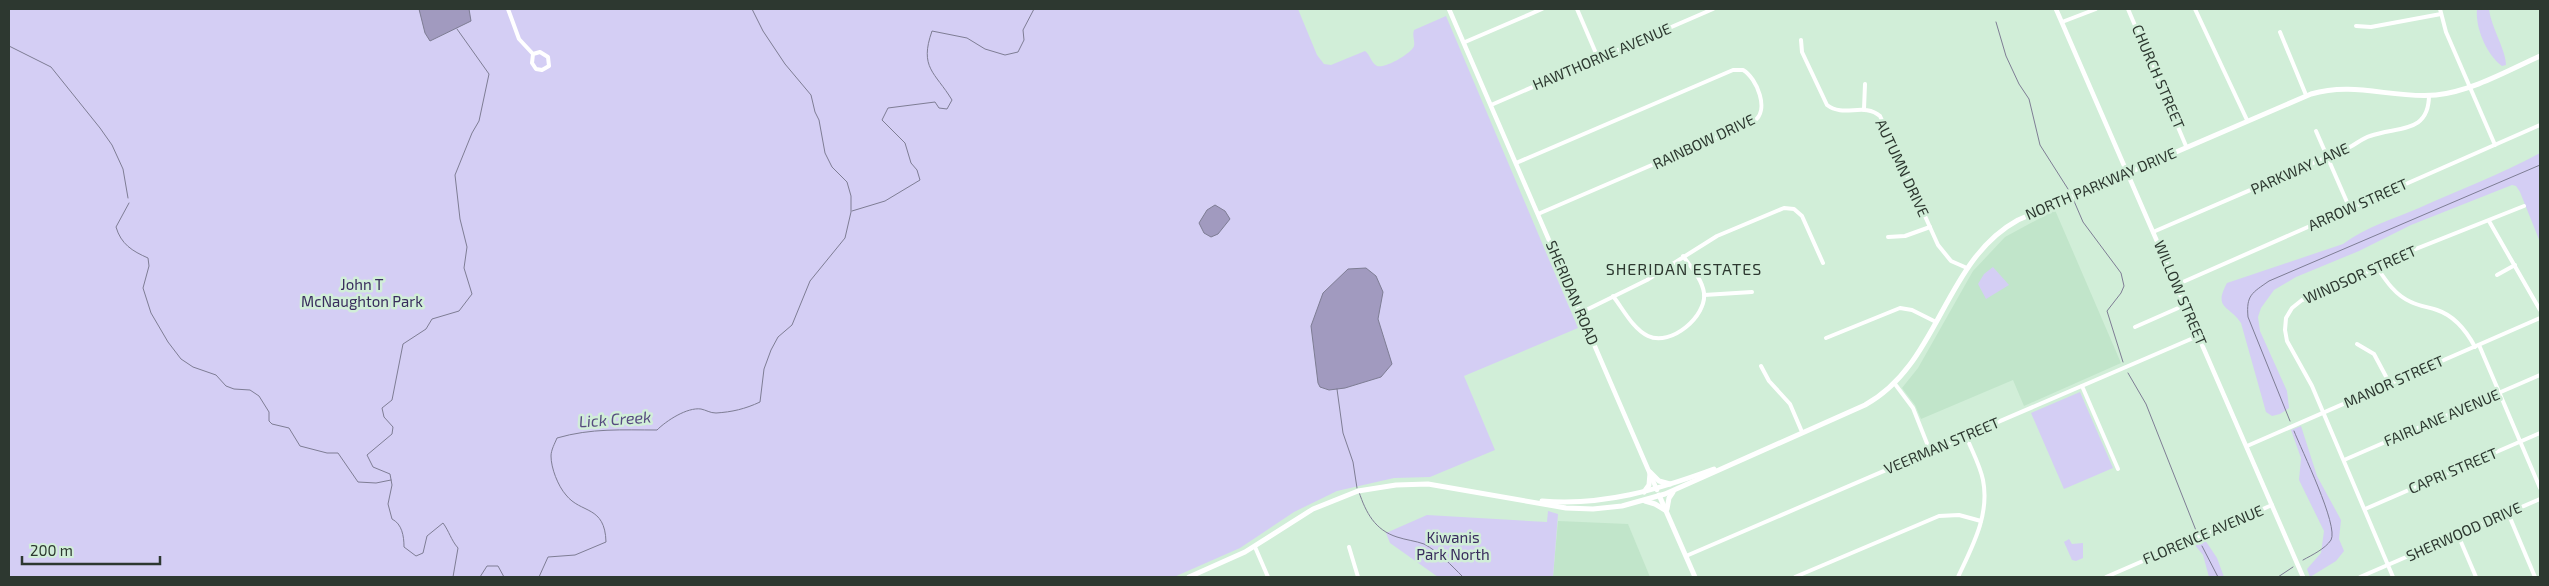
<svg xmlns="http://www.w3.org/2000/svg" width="2549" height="586" font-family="'Exo 2',sans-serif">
<rect width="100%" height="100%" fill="#d1eed8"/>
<g fill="#c1e5ca">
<path d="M2055,210L2121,363L2024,406L2013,380L1921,419L1915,405L1902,388L1918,368L1973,271L2005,237Z"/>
<path d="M1558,521L1628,524L1650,577H1553Z"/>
</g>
<g fill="#d4cef4">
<path d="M9,9H1298L1317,55L1324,64L1331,65L1365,51C1370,54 1371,63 1377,66C1385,69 1412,53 1414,46C1415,40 1412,36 1414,30L1446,16L1578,328L1464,376L1495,450L1430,477L1394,478L1337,491L1294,512L1240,548L1174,577H9Z"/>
<path d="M2477,9H2489C2491,27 2506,50 2506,65L2502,66C2487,55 2475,28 2477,9Z"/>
<path d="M2540,153V242L2520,192L2516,186L2512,185L2411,225L2359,251L2296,277L2274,290L2261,308L2258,317L2260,331L2287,391L2289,408L2280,414L2272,416L2266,412L2241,323C2229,305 2213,309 2227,283L2343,244C2366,227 2393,219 2419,208C2459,190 2501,174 2540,153Z"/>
<path d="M1993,267L2009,285L1986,299L1978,284L1984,274Z"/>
<path d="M2080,392L2113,468L2064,489L2031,413Z"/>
<path d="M2301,426L2317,476L2341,520L2339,539L2344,551L2336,561L2310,577L2307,569L2321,553L2324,531L2299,480L2301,458L2291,430Z"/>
<path d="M1548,511L1558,514L1553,577H1438L1390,543L1386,533L1427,515L1547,522Z"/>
<path d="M2069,539L2072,544L2083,543V558L2076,561L2072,560L2064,542Z"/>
<path d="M2205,540L2217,558L2224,577H2209L2203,555L2194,544Z"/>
</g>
<g fill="#a19abf" stroke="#7e7d94">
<path d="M419,9H469L471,21L430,41L425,33Z"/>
<path d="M1215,205L1225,211L1230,219L1218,234L1211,237L1204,233L1199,223L1207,210Z"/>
<path d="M1366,268L1376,276L1383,292L1378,319L1392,364L1381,377L1345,388L1329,390L1320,387L1318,383L1311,326L1323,293L1348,269Z"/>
</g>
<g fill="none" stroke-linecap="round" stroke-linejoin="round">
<g stroke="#7e7d94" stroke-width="1">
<path d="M1996,22L2006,56L2019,84L2029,99L2040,145L2068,189"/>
<path d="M9,46L51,67L100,128L112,145L123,169L128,198"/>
<path d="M2074,201L2083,222L2121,273L2124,286L2121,293L2107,311L2123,362"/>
<path d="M129,203L116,227C121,244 132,251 148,258L149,266L143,288L151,313L168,342L181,359L193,367L216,375L226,386L234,389L250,390L259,396L269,412V421L272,424L289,428L300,446L327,453H338L358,482L376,483L391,480"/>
<path d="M852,211L885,201L920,180L917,170L911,163L905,143L882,120L888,108L935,102L939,108L947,109L952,100C935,72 919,68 932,31L967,38L985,49L1005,55L1018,52L1024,40L1023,30L1034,9"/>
<path d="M2128,373L2146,404L2197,533"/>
<path d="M1337,389L1343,433L1353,462L1357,488"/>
<path d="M2290,421L2248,317C2246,295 2252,293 2269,281L2540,165"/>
<path d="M2294,431C2301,449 2339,526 2331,540C2325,549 2312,555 2303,560"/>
<path d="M1359,492C1366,513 1375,530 1397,537C1406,540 1416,541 1424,544C1439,552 1451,565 1463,577"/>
<path d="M2202,546L2218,577"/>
<path d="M453,577L458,548C451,540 449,531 443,523L427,536L423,553L416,556L404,547C404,536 402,524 392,519L388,504L392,485L390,474L373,467L367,455L392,434L393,427L384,417L382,408L392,400L403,344L426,329L432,319L459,311L472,294L464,268L467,247L460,219L455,175L472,133L479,121L489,74L457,29"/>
<path d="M480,577L487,566H498L504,577"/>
<path d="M539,577L548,557L575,555L606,542C605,505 581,514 566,495C558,486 551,468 551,456C551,450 555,443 557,438C591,428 623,430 657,430C666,421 687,407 701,409C706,410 710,413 716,413C732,412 745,409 760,402L764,369L771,350L778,337L792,325L810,281L845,238L851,212V196L847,182L832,167L825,153L819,120L815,112L811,95L785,64L763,31L752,9"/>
<path d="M2278,577L2293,567"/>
</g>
<g stroke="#fff" stroke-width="4">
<path d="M508,9L519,39L533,54L532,63L536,69L542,70L549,66L548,57L540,52L533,54"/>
<path d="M1577,9L1598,58"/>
<path d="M2128,9L2186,146"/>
<path d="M2195,9L2247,120"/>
<path d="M2440,9L2446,32L2495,145"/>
<path d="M2062,22L2096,9"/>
<path d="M2356,26L2371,27L2441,14"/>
<path d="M2280,32L2306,95"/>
<path d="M1801,40L1802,52L1827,105C1844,118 1864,102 1880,116L1938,245L1951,261L1967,268"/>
<path d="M1465,42L1542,9"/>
<path d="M1491,105L1713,9"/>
<path d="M1864,109L1865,84"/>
<path d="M2316,131L2350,209"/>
<path d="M1516,163L1733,70H1743C1757,78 1770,111 1754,121L1538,214"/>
<path d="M2489,221L2540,310"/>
<path d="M2153,232L2350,147C2356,144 2363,138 2370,136C2398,126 2429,134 2429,95"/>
<path d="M1888,237L1905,236L1930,227"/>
<path d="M2376,266C2386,281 2395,295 2411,302C2419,306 2428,307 2437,310C2455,316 2466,330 2475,347"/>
<path d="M2497,275L2515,265"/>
<path d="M2176,285L2540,125"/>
<path d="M1704,295L1752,292"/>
<path d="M1613,296C1623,309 1633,329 1648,336C1671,347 1707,316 1704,293C1702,279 1691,267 1683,256"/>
<path d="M1580,313L1647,280L1717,236L1784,208L1794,209L1802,216L1823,263"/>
<path d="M2135,327L2185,305"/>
<path d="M1826,338L1900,308L1912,310L1936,322"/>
<path d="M2357,344L2374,354L2390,384"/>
<path d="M2479,345L2540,488"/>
<path d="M1761,366L1769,381L1790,404L1802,432"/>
<path d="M1895,384L1913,408L1930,451"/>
<path d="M2082,386L2118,469"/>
<path d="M2247,446L2540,318"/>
<path d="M2344,460L2540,375"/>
<path d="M2365,509L2540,433"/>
<path d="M2508,513L2535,577"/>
<path d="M2458,535L2476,577"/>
<path d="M1255,547L1268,577"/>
<path d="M1349,547L1358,577"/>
<path d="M1686,556L2198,336"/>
<path d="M1795,577L1939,516L1959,515L1981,521"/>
<path d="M1958,577C1972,547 1990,515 1983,480C1980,465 1972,451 1966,436"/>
<path d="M2106,577L2272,505"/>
<path d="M2360,577L2540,499"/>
<path d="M2393,577L2312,386L2287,341L2285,330L2286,318L2292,308L2302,300L2338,287L2393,258L2524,206"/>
</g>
<g stroke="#fff" stroke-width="4.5">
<path d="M1449,9L1657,490"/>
<path d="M2056,9L2303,577"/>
</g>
<g stroke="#fff" stroke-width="5">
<path d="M1650,472L1659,481L1670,484"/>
<path d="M1644,492L1649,485L1650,473"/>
<path d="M1659,495L1695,577"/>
<path d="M1542,501C1604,506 1657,490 1714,469"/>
<path d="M1645,501L1655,504L1665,510"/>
<path d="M1667,509L1669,498L1673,492"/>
<path d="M1189,577L1245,552L1313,509L1358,491L1396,485L1428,484L1566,508L1593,509L1622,506L1665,494L1865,405C1940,364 1943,261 2018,220L2311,94C2355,81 2392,99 2436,95C2472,91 2507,71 2540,56"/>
</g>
</g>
<g text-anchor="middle" stroke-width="5" stroke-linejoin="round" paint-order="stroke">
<g font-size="15" fill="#2d3830" stroke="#d1eed8">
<text transform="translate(1602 57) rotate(-23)" y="5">HAWTHORNE AVENUE</text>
<text transform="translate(2158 77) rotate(67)" y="5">CHURCH STREET</text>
<text transform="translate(1704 142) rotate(-25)" y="5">RAINBOW DRIVE</text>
<text transform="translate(1902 168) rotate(65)" y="5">AUTUMN DRIVE</text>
<text transform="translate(2300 169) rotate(-24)" y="5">PARKWAY LANE</text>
<text transform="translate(2101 184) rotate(-23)" y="5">NORTH PARKWAY DRIVE</text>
<text transform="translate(2358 205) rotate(-24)" y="5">ARROW STREET</text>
<text transform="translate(2360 275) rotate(-24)" y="5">WINDSOR STREET</text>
<text transform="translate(1572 293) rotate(67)" y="5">SHERIDAN ROAD</text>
<text transform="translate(2180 293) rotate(67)" y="5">WILLOW STREET</text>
<text transform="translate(2394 382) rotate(-24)" y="5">MANOR STREET</text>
<text transform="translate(2442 418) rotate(-23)" y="5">FAIRLANE AVENUE</text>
<text transform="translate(1942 446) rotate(-23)" y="5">VEERMAN STREET</text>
<text transform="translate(2453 471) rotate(-23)" y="5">CAPRI STREET</text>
<text transform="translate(2464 532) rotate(-24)" y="5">SHERWOOD DRIVE</text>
<text transform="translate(2203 535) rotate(-23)" y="5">FLORENCE AVENUE</text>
</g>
<g font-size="15" fill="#382c5c" stroke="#d1eed8">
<text x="362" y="290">John T<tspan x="362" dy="17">McNaughton Park</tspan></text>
<text x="1453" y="543">Kiwanis<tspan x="1453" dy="17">Park North</tspan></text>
</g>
<g font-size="16" letter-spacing="1" fill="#2d3830" stroke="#d1eed8">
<text x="1684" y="275">SHERIDAN ESTATES</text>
</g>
<g font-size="16" font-style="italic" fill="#564b7f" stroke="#d1eed8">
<text transform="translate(615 419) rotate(-4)" y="6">Lick Creek</text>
</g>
</g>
<rect width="2549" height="586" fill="none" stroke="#2d3830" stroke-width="20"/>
<path d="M22 556v8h138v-8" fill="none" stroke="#2d3830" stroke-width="2.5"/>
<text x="30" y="556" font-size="15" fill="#2d3830" stroke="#d1eed8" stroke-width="4" paint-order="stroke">200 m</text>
</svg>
